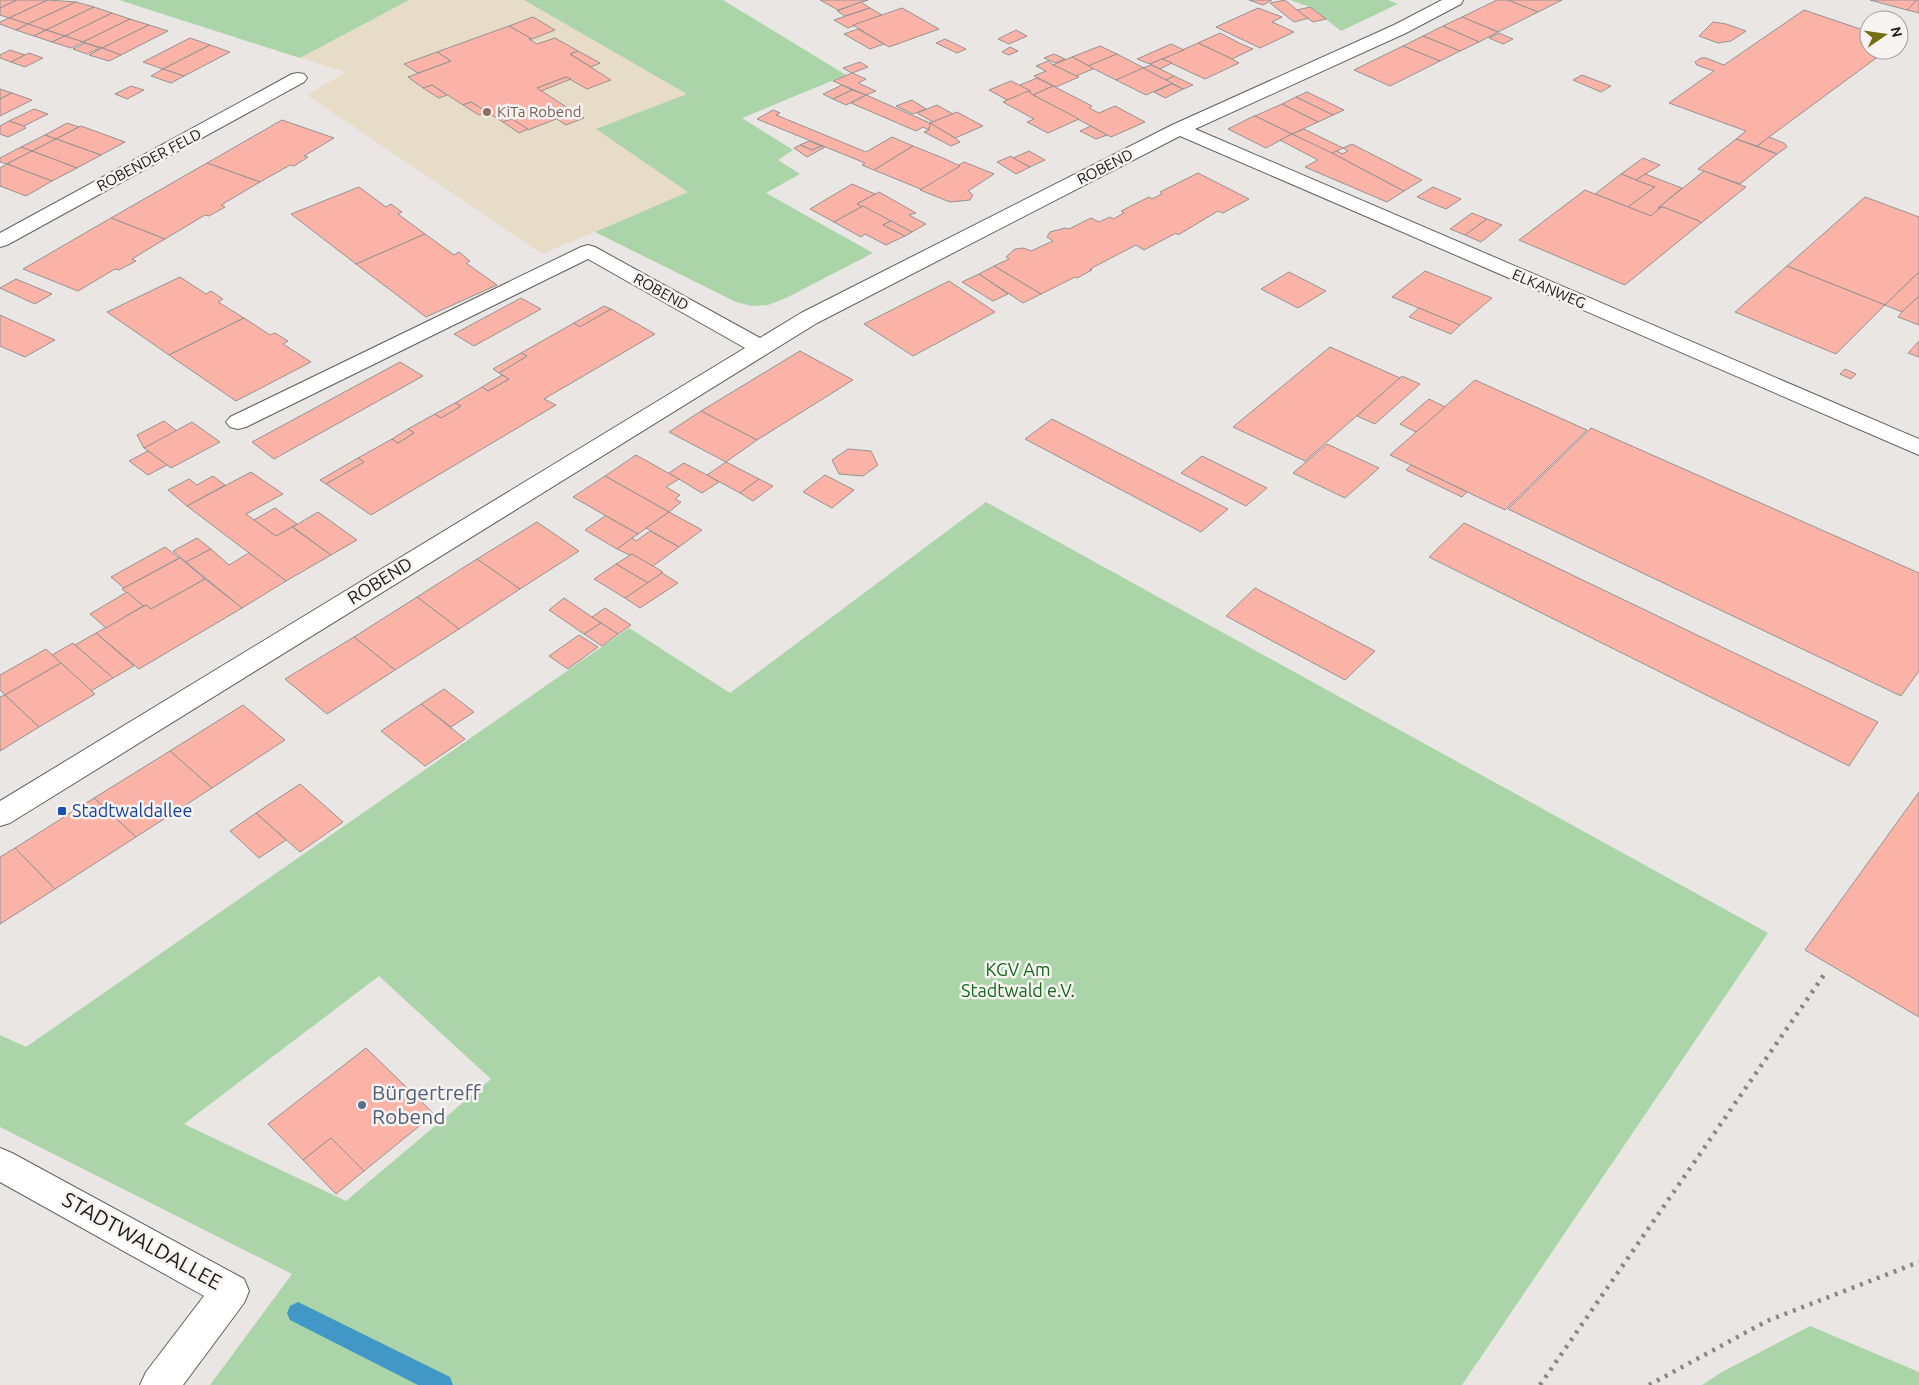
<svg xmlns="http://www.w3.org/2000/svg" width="1919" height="1385" font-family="Ubuntu,sans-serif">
<rect width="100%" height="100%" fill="#e9e6e4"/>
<path fill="#e7dcc7" d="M409,0H524L688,94V193L542,254L307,95L346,72L300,58Z"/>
<g fill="#abd5a9" fill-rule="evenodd">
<path d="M119,0H409L300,58Z"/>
<path d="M524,0H723L846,75L742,118L793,150L778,160L800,174L766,193L873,253L786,298L768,305L752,306L736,302L595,232L688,192L596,129L687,94Z"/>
<path d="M1290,0H1388L1398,4L1341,31L1310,7Z"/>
<path d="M986,502L1768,933L1462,1385H210L292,1274L0,1127V1035L26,1047L629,628L730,693ZM379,976L491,1079L346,1201L184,1124Z"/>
<path d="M1810,1326L1919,1372V1385H1702L1722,1372Z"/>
</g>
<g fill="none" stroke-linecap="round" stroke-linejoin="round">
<path fill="#4197c5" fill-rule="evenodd" d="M298,1302L450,1377L453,1385H418L290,1320L287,1313L290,1306Z"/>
</g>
<g fill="#fbb3a8" stroke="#969291">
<path d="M0,0H17L0,8Z"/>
<path d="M17,0H48L9,18L0,15V8Z"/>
<path d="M48,0L76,2L28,24L9,18Z"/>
<path d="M820,0H868L838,10Z"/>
<path d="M1249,0H1272L1263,5Z"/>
<path d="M1285,0L1297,10L1309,18L1294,22L1270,3Z"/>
<path d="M1497,0H1508L1538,12L1498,32L1462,17Z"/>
<path d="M1508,0H1562L1538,12Z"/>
<path d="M1870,0H1917L1907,10Z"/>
<path d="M1917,0H1919V13L1907,10Z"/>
<path d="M76,2L94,7L46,30L28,24Z"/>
<path d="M861,2L870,8L845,16L837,11Z"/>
<path d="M94,7L112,13L65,36L46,30Z"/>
<path d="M1310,7L1326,19L1313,22L1297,10Z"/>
<path d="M870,8L882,15L848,28L834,20Z"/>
<path d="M902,8L939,29L889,47L853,25Z"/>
<path d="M1258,8L1282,17L1272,22L1294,32L1260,48L1216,27Z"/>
<path d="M1804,10L1869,32V50H1887L1757,146L1736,139L1746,131L1669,103L1714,71L1697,65L1695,62L1701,58H1706L1724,65Z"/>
<path d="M112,13L130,19L83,42L65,36Z"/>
<path d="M533,17L555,30L532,39L509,26Z"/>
<path d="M1462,17L1498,32L1479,42L1443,26Z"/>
<path d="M9,18L28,24L16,30L0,24V22Z"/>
<path d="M130,19L149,25L102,48L83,42Z"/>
<path d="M1713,22L1726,24L1746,31L1731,41L1718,43L1699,36Z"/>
<path d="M28,24L46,30L34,36L16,30Z"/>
<path d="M149,25L168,31L121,55L102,48Z"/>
<path d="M509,26L532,39H529L537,44L555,38L578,51L570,54L611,80L587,89L566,77L537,88L574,112L528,130L512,119L503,122L471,102L463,105L432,85L423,88L408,77L451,61L437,52Z"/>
<path d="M1443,26L1479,42L1460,51L1423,36Z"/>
<path d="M858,29L884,44L870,49L844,34Z"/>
<path d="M46,30L65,36L52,42L34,36Z"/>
<path d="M1016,30L1027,36L1009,44L998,39Z"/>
<path d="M1220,33L1239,43L1253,49L1232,59L1198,43Z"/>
<path d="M1499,33L1513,39L1503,44L1489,38Z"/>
<path d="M65,36L83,42L71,48L52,42Z"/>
<path d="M1423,36L1460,51L1440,61L1403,46Z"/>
<path d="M190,38L210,45L163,69L143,62Z"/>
<path d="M945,39L966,49L957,53L936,43Z"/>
<path d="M85,43L100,48L87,54L73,49Z"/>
<path d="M1198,43L1232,59L1239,63L1205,79L1162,59Z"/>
<path d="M1171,44L1184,50L1150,64L1137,59Z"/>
<path d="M210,45L230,52L184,76L163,69Z"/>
<path d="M1100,46L1117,54L1089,66L1072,57Z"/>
<path d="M1403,46L1440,61L1390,86L1354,70Z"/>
<path d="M1010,47L1018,51L1009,55L1002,52Z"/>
<path d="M102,48L121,55L109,61L89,55Z"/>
<path d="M10,50L25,55L11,62L0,58V55Z"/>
<path d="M578,51L600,63L591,67L570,54Z"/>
<path d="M437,52L451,61L418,73L404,64Z"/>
<path d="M29,53L43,58L25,67L11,62Z"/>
<path d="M1054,54L1065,59L1055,63L1044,58Z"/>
<path d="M1117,54L1144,68L1116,80L1088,66Z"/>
<path d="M1072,57L1089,66L1093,69L1076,76L1053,65Z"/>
<path d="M1162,59L1172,63L1160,69L1150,64Z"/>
<path d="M1048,61L1053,65L1079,77L1056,87L1034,76L1046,71L1036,66Z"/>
<path d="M860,62L868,67L852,73L843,68Z"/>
<path d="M1151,65L1160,69L1174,76L1166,80L1143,68Z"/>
<path d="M1143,68L1166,80L1173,83L1146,95L1116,80Z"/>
<path d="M163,69L184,76L171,83L151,76Z"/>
<path d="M852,73L866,79L858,83L876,91L866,95L833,81Z"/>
<path d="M1582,75L1611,86L1601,92L1573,80Z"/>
<path d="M1174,76L1193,85L1183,89L1166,80Z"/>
<path d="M566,77L571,79L541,91L537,88Z"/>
<path d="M1037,78L1053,86L1033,95L1020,85Z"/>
<path d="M1011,81L1031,91L1007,100L989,90Z"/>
<path d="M1172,84L1183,89L1165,98L1154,92Z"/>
<path d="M432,85L447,95L439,98L423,88Z"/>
<path d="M842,85L852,90L833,99L823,94Z"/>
<path d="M131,86L144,90L127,99L115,94Z"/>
<path d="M1053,86L1092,106L1089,108L1099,113L1115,106L1145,122L1111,137L1033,95Z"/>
<path d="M0,89L12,93L0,99Z"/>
<path d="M852,90L866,95L846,105L833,99Z"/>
<path d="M1028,91L1033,95L1079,119L1048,133L1027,122L1034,119L1003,102Z"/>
<path d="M1307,92L1344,110L1333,115L1296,97Z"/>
<path d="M12,93L32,100L0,116V99Z"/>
<path d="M866,95L930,123L929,130L923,127L916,131L851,103Z"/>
<path d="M1296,97L1333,115L1318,122L1282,104Z"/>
<path d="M912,100L926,109L913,114L896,106Z"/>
<path d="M471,102L487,112L479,115L463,105Z"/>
<path d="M1282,104L1318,122L1292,134L1255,116Z"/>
<path d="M937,105L953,114L933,122L917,113Z"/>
<path d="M34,109L48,114L24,126L9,121Z"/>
<path d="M773,110L780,113L776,115L866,152L892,137L913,146L874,170L862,165L865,163L757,119Z"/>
<path d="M574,112L584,118L566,125L557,119Z"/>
<path d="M957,112L983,126L955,138L930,123Z"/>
<path d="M1254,116H1255L1292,134L1266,148L1228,129Z"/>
<path d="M512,119L528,129L519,133L503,122Z"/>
<path d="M282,120L334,138L304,156L308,157L294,166L290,165L260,182L207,163Z"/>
<path d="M9,121L24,126L26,128L8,137L0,134V126Z"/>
<path d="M67,123L79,127L56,139L45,135Z"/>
<path d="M930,123L955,138L960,142L951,146L924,132L929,130Z"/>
<path d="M81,126L125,142L101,155L56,139Z"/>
<path d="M1091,126L1107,135L1096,139L1080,131Z"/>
<path d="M1304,129L1343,148L1331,154L1292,134Z"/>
<path d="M1292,134L1332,153L1404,191L1387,202L1305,167L1318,160L1280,140Z"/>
<path d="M45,135L56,139L32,151L21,147Z"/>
<path d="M1769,137L1784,143L1787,147L1777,154L1757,146Z"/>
<path d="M56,139L101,155L77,168L32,151Z"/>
<path d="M1736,139L1777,154L1740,184L1698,169Z"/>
<path d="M809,141L821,146L812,150L800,145Z"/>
<path d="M1352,144L1422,180L1404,191L1332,153L1337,151L1342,154L1348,151L1343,148Z"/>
<path d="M800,145L812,150L821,146L825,147L807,157L794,148Z"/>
<path d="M913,146L943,158L960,166L923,190L874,170Z"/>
<path d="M21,147L32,151L7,164L0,162V158Z"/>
<path d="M32,151L77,168L52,181L7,164Z"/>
<path d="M1029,151L1045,160L1030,167L1013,158Z"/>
<path d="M1011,156L1013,158L1030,167L1016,174L997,162Z"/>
<path d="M1643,158L1660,165L1636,180L1621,174Z"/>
<path d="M964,162L994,174L968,191L973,195L970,200L950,202L920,190L960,166L959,165Z"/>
<path d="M207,163L260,182L221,205L225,207L209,216L205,215L165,239L111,218Z"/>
<path d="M7,164L52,181L26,196L0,186V168Z"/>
<path d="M1704,171L1746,187L1701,223L1699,221L1663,207L1658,208Z"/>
<path d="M1198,173L1249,199L1223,213L1218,211L1178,235L1176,233L1144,250L1136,245L1090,269L1092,270L1077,278L1075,277L1041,294L994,266L1009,259L1006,257L1015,249L1024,248L1031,251L1053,241L1047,237L1050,232L1065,228L1069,229L1091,218L1099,222L1110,217L1113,219L1124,213L1121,211L1149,197L1152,199L1162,194L1160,192Z"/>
<path d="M1621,174L1636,180L1655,187L1628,207L1595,194Z"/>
<path d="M1645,174L1682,188L1658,208H1660L1651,216L1628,207L1655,187L1636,180Z"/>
<path d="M852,184L875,194L857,204L863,206L834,222L810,209Z"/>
<path d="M359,187L386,207L391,204L402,212L398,214L425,234L356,264L291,214Z"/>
<path d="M1433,187L1461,199L1446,209L1417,197Z"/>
<path d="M1585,190L1651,216L1660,208H1658L1663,207L1699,221L1701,223L1625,285L1519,240Z"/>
<path d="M879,192L916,213L909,215L926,224L912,232L857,204Z"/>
<path d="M1865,197L1919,217V272L1885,305L1787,266Z"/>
<path d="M863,206L891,221L883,225L905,236L886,245L865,234L861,237L834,222Z"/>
<path d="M1472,213L1487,219L1465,235L1450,229Z"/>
<path d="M111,218L165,239L132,259L136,261L119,270L115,269L78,291L23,269Z"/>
<path d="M1487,219L1502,225L1481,242L1465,235Z"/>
<path d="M891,221L912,232L905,236L883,225Z"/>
<path d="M425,234L454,255L459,252L470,261L466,263L497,285L426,317L356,264Z"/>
<path d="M994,266L1041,294L1023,303L979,274Z"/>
<path d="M1787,266L1885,305L1836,354L1735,312Z"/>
<path d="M1425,271L1492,298L1460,325L1392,297Z"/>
<path d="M1289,272L1326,291L1298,308L1261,289Z"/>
<path d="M1919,272V296L1902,312L1885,305Z"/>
<path d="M979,274L1008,294L993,301L962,282Z"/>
<path d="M180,277L206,294L211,291L223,299L218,302L244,318L169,355L107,312Z"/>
<path d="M16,279L52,294L35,304L0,288Z"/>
<path d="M949,281L995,312L913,356L864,324Z"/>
<path d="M1919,296V325L1898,317L1902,312Z"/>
<path d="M521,298L541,309L474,346L454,334Z"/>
<path d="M604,306L611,309L580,327L574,323Z"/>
<path d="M1419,308L1460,325L1451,334L1409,317Z"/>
<path d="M611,309L655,334L544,399L556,405L371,515L326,484L364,462L358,458L392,439L398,443L414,433L408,429L435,414L441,418L461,406L455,403L482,387L488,391L509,379L499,373L527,356L521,353L574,323L580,327Z"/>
<path d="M0,315L55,340L25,357L0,346Z"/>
<path d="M244,318L270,335L275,333L288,341L283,344L311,362L236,401L169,355Z"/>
<path d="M1919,341V357L1908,353Z"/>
<path d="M1330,347L1400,378L1305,461L1233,427Z"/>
<path d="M800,351L853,380L757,440L701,411Z"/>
<path d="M521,353L527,356L499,373L493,369Z"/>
<path d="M400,362L423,376L274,459L252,442Z"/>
<path d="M1845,369L1856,374L1851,379L1840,374Z"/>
<path d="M502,375L509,379L488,391L482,387Z"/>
<path d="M1402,376L1420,384L1375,424L1357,416Z"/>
<path d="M1475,380L1587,430L1505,510L1390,455Z"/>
<path d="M1429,399L1445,407L1416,432L1400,424Z"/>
<path d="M455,403L461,406L441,418L435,414Z"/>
<path d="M701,411L757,440L726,462L669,432Z"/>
<path d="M1052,419L1228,509L1201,532L1025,439Z"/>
<path d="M164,421L177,431L144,448L137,435Z"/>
<path d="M192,422L220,442L171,468L144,448Z"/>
<path d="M1591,428L1919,573V671L1901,696L1508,509Z"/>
<path d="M408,429L414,433L398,443L392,439Z"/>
<path d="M1327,444L1379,468L1345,498L1293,473Z"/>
<path d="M848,449L871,451L878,465L863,476L839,474L832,460Z"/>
<path d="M148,451L167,465L148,475L129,461Z"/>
<path d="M636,455L679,479L666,487L680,495L675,499L681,502L669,512L605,476Z"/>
<path d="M1202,456L1267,488L1246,506L1181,473Z"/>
<path d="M358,458L364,462L326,484L320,480Z"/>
<path d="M726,462L759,479L740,493L707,475Z"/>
<path d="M684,463L707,475L719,482L702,493L669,473Z"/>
<path d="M1411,465L1467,492L1462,497L1406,470Z"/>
<path d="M251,472L283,494L246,514L276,536L292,527L331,555L286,581L187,506Z"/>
<path d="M825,475L854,490L832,508L803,492Z"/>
<path d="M213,476L225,485L187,506L168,490L189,479L197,485Z"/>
<path d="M605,476L669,512L638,534L573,497Z"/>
<path d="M759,479L773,486L753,501L740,493Z"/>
<path d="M275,508L297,524L276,536L254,520Z"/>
<path d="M318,512L357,540L331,555L293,527Z"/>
<path d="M669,512L702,530L679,547L646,528Z"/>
<path d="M605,516H606L638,534L617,549L585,530Z"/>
<path d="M537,522L579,551L520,589L477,559Z"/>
<path d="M1464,523L1878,722L1849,766L1429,557Z"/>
<path d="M650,531L679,547L653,566L617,549L632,538L636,541Z"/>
<path d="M197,538L211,549L186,562L173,551Z"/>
<path d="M165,547L179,558L124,588L111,577Z"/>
<path d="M211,549L229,565L249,553L286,581L242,608L186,562Z"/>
<path d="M632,554L653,566L663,572L648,583L616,564Z"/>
<path d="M180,558L205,579L151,609L146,605L143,606L122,589Z"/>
<path d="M477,559L520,589L459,629L417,597Z"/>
<path d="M616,564L648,583L625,598L594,579Z"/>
<path d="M662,573L678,583L640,608L625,598Z"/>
<path d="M205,579L242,608L139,669L96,633L146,605L151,609Z"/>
<path d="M1255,588L1375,651L1345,680L1226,616Z"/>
<path d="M127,592L143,606L106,628L90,614Z"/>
<path d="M417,597L459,629L395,670L354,637Z"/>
<path d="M564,598L592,617L601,623L584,634L549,610Z"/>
<path d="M605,608L631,625L618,634L592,617Z"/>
<path d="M601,623L618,634L602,646L584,634Z"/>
<path d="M96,633L134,666L113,678L75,645Z"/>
<path d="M579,635L598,647L568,669L549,656Z"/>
<path d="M354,637L395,670L327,714L285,679Z"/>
<path d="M73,643L75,645L113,678L91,691L52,655Z"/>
<path d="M46,649L61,663L5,695L0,690V675Z"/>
<path d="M61,663L95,694L39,727L5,695Z"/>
<path d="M444,689L474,712L451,727L421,704Z"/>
<path d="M5,695L39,727L0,751V697Z"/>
<path d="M421,704L465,739L425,766L381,731Z"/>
<path d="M243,705L285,740L212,788L170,751Z"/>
<path d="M170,751L212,788L136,837L94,798Z"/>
<path d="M300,784L343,822L300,852L256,813Z"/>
<path d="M1919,792V1017L1805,950Z"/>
<path d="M94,798L136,837L55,889L15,848Z"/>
<path d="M256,813L286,840L259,858L230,831Z"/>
<path d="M15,848L55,889L0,924V857Z"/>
<path d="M366,1048L434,1114L364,1171L331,1138L303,1160L268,1124Z"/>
<path d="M331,1138L364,1171L336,1194L303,1160Z"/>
</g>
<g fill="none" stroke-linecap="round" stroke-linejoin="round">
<defs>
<g id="street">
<path d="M1442,0H1463L1461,4L1406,33L1195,129L1919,439V455L1180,136L817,323L10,823L0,826V801L745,348L588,259L246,427L238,429L230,427L226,422L230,417L581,247L588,245L595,247L760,338L801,313L1172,125L1394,25Z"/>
<path d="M298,73L304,74L307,78L304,82L7,245L0,247V233L292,74Z"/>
<path d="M0,1148L12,1153L244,1279L249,1291L244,1303L183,1385H140L146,1372L204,1296L0,1182Z"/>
</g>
</defs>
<use href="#street" stroke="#62605d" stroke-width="2"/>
<use href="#street" fill="#fff" fill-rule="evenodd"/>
<g stroke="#898685" stroke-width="4.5" stroke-dasharray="3 6" stroke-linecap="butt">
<path d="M1540,1385L1826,972"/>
<path d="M1649,1385L1767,1321L1919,1262"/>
</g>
</g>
<circle fill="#8d6e63" stroke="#f7f3f1" stroke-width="2" cx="487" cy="112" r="5"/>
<rect fill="#1a4fb4" stroke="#f7f3f1" stroke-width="2" x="57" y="806" width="10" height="10" rx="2.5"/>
<circle fill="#5c6f8a" stroke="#f7f3f1" stroke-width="2" cx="362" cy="1105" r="5"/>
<g text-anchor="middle" stroke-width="5" stroke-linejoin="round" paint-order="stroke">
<g font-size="15" fill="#785e54" stroke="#f7f3f1" text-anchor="start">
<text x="497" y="117">KiTa Robend</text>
</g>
<g font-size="15" fill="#1b1919" stroke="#f7f3f1">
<text transform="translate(149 160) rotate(-28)" y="5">ROBENDER FELD</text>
<text transform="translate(1105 167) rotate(-27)" y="5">ROBEND</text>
<text transform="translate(1549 289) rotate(23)" y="5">ELKANWEG</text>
<text transform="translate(661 292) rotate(29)" y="5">ROBEND</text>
</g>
<g font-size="18" fill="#1b1919" stroke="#f7f3f1">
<text transform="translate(380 581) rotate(-32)" y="6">ROBEND</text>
</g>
<g font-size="18" fill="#164399" stroke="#f7f3f1" text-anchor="start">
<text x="72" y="817">Stadtwaldallee</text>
</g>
<g font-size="18" fill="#12691b" stroke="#f7f3f1">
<text x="1018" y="976">KGV Am<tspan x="1018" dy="21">Stadtwald e.V.</tspan></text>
</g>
<g font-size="21" fill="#4e5e75" stroke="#f7f3f1" text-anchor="start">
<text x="372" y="1100">Bürgertreff<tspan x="372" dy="24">Robend</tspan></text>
</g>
<g font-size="21" fill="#1b1919" stroke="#f7f3f1">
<text transform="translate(142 1241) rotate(29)" y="7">STADTWALDALLEE</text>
</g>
</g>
<g transform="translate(1884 35) rotate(77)"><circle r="24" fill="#f7f3f1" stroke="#9f9c9b"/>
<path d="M0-4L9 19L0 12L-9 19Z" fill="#747012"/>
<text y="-8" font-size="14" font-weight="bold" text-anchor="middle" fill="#1b1919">N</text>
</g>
</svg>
